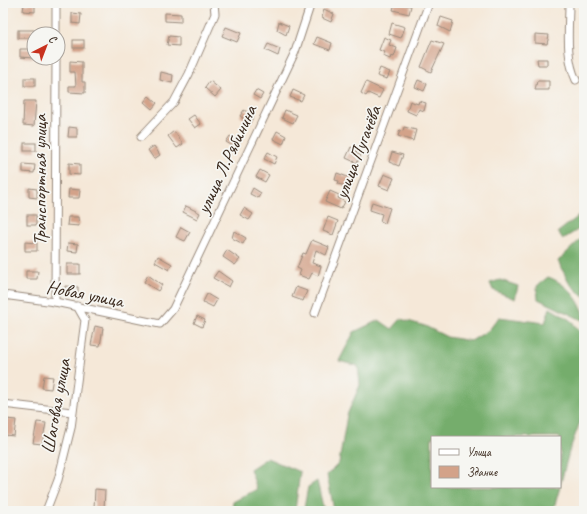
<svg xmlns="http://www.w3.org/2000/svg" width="587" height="514" font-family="Caveat,sans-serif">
<rect width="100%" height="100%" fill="#f6f6f2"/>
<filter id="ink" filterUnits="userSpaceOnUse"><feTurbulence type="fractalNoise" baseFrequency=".025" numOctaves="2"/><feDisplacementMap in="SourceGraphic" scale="8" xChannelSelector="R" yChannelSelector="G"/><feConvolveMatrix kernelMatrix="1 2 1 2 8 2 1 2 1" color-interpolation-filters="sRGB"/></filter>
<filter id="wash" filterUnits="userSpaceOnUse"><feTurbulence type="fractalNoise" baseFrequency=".012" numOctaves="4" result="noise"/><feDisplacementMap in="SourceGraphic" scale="16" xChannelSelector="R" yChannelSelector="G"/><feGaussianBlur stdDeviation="0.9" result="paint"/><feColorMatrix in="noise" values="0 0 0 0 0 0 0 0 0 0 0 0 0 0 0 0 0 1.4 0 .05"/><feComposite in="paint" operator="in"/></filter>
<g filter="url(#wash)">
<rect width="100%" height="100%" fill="#f5e8d8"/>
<g fill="#74ad6c" stroke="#586c45">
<path d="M584,212V226L563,239L558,232Z"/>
<path d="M584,236V297L569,283L558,261Z"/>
<path d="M548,277C566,283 584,302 584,321L538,299L537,286Z"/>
<path d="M500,280L518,286L515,299L493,290L490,283Z"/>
<path d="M550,308L570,320L584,336V411L569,452L560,486V437H432V487H560L553,511H331L333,505L327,475L339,463L347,415L360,385L358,366L339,361L354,332L379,320L392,329L401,319L425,326L447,337L471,341L489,330L499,317L545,323Z"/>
<path d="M267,458L300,472L295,511H232L233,502L257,489L250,469Z"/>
<path d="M317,481L324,511H302L304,508L308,487Z"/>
</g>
<g id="blocks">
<g fill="#d3a289">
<path d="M395,3L411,6L409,14L393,10Z"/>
<path d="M24,4H35V12L23,11Z"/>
<path d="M324,9L334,14L331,22L322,18Z"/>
<path d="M72,13L81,14L80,24L72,23Z"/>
<path d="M165,13L181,14V22L165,21Z"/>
<path d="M441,17L453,21L450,32L438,26Z"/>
<path d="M279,22L289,26L286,35L277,30Z"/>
<path d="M392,23L405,27L401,38L389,34Z"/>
<path d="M226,27L241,33L237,42L222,36Z"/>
<rect x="18" y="30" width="16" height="8"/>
<path d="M535,34L549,35L547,44L535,43Z"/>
<path d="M169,36L179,37V46L167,45Z"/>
<path d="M317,37L332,43L330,50L314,44Z"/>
<path d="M384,37L391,40L389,45L397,48L394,57L391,56L390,59L383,56L385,52L379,50Z"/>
<rect x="73" y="40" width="11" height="8"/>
<path d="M432,40L444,44L431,72L421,67Z"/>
<path d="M268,44L280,49L278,56L265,50Z"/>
<path d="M20,49H34V58L20,57Z"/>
<path d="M537,59H547V65H538Z"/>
<path d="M70,61L82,62V82H85V93L69,92V86H76L75,72H70Z"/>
<path d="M380,68L390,72L387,79L377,76Z"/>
<path d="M161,72L173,75L172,83L160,80Z"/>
<rect x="24" y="78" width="11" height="8"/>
<path d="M418,80L427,84L424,91L415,87Z"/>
<path d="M210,81L221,90L215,97L205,88Z"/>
<path d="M537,81H549V90H535Z"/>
<path d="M366,82L383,90L379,98L368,93L366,96L361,93Z"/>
<path d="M256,90L263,94L260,99L253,95Z"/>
<path d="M293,90L304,95L301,101L290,97Z"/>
<path d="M149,96L157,103L152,109L144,102Z"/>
<path d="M24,101H36L34,126L23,125Z"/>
<path d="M410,101L418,104L419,101L426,103L424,111L419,109L416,115L407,111Z"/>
<path d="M244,110L254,116L250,123L240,116Z"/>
<path d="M285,110L297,115L293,123L282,118Z"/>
<path d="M194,115L201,124L195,128L188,119Z"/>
<path d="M69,127L77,128V137H68Z"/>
<path d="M404,127L416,130L413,141L398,136L400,130L403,131Z"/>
<path d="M174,131L183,144L177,148L168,136Z"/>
<path d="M277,131L286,136L283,144L273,139Z"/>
<path d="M230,136L240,142L236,148L226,142Z"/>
<rect x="24" y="143" width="12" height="8"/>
<path d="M154,146L160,155L154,159L148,150Z"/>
<path d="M351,147L357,150L356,153L361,155L357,163L346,158Z"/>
<path d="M268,152L277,157L274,164L264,159Z"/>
<path d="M392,152L403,155L399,166L389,162Z"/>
<path d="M69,163L80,164V175L69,174Z"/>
<path d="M23,164L35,165L34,173L23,172Z"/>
<path d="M260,170L269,175L265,182L256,177Z"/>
<path d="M337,173L353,179L350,187L338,184L339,181L335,180Z"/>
<path d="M384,174L394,178L389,190L379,186Z"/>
<path d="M29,188L37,189V198L29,197Z"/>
<path d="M253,188L261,193L258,198L250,194Z"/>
<path d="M69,189L80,190L79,198H68Z"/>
<path d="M330,191L339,195L338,198L345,202L341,209L325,202Z"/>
<path d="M372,202L390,208L385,223L380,221L382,214L370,210Z"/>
<path d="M186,206L200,213L197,219L183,212Z"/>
<path d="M244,208L253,214L249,220L240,215Z"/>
<rect x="27" y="215" width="9" height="10"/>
<path d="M68,217H78L79,226L67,225Z"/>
<path d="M328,217L338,221L333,235L323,231Z"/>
<path d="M181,227L190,232L185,241L176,237Z"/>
<path d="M234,231L246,238L243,244L232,238Z"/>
<path d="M312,240L329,247L326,255L316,250L312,263L321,266L318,276L312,273L309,279L299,275L301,270L297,268L303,253L306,254Z"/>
<path d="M25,242L37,243V251H25Z"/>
<path d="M68,243L78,244L77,252L67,251Z"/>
<path d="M227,250L240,259L235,265L223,257Z"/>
<path d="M158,256L172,264L169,270L155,262Z"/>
<rect x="67" y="264" width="13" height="10"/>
<path d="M26,271H38L37,279H26Z"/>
<path d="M218,271L232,281L229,287L213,278Z"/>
<path d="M148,275L162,285L158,291L144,282Z"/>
<path d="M65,286L78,287V294L65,293Z"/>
<path d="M296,287L307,291L303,301L292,297Z"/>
<path d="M207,294L217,300L213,307L203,302Z"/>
<path d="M197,316L205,320L202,327L194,323Z"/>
<path d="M95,326L103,328L100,346L91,345Z"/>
<path d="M44,376L53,377L51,389L42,388Z"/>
<path d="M6,419L16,420L14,436L4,435Z"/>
<path d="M37,422L46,423L42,444L33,443Z"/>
<path d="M95,489L105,490L104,509L94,508Z"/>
</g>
</g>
</g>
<g filter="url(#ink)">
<use href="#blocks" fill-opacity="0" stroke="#98897b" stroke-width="1"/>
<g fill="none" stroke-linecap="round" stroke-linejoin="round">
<defs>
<g id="street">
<path d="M569,3C569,28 565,57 576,80"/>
<path d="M56,34V3"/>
<path d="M141,137L174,102L189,74L215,14L214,3"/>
<path d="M3,295L55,302L160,324L173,309L295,52L311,3"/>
<path d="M55,302L56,58"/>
<path d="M315,313L429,3"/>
<path d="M3,404L72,412"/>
<path d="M46,511L58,480L71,428L85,320L77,306"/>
</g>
</defs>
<use href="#street" stroke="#98897b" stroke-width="9"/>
<use href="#street" stroke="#fff" stroke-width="7"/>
</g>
</g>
<g text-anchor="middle" stroke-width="3.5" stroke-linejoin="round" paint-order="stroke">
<g font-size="19" fill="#3b2a1e" stroke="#f6f6f2">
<text transform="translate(357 152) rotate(-69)" y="7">улица Пугачёва</text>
<text transform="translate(226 159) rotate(-65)" y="7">улица Л.Рябинина</text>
<text transform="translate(39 180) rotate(-90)" y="7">Транспортная улица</text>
<text transform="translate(85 293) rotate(11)" y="7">Новая улица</text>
<text transform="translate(55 406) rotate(-80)" y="7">Шаговая улица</text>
</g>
</g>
<rect width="587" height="514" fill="none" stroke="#f6f6f2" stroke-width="16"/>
<rect x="431" y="436" width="130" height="52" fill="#f6f6f2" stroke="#aba49d"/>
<rect x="439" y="449" width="20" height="6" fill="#ffffff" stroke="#aba49d"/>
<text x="467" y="456" font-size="12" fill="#3b2a1e">Улица</text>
<rect x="439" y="466" width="20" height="12" fill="#d3a289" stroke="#aba49d"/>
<text x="467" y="476" font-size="12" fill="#3b2a1e">Здание</text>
<g transform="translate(46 46) rotate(42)"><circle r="19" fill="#f6f6f2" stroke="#aba49d"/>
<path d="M0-3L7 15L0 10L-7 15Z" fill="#c8321e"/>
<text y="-6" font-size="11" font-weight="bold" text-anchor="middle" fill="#3b2a1e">С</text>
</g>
</svg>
